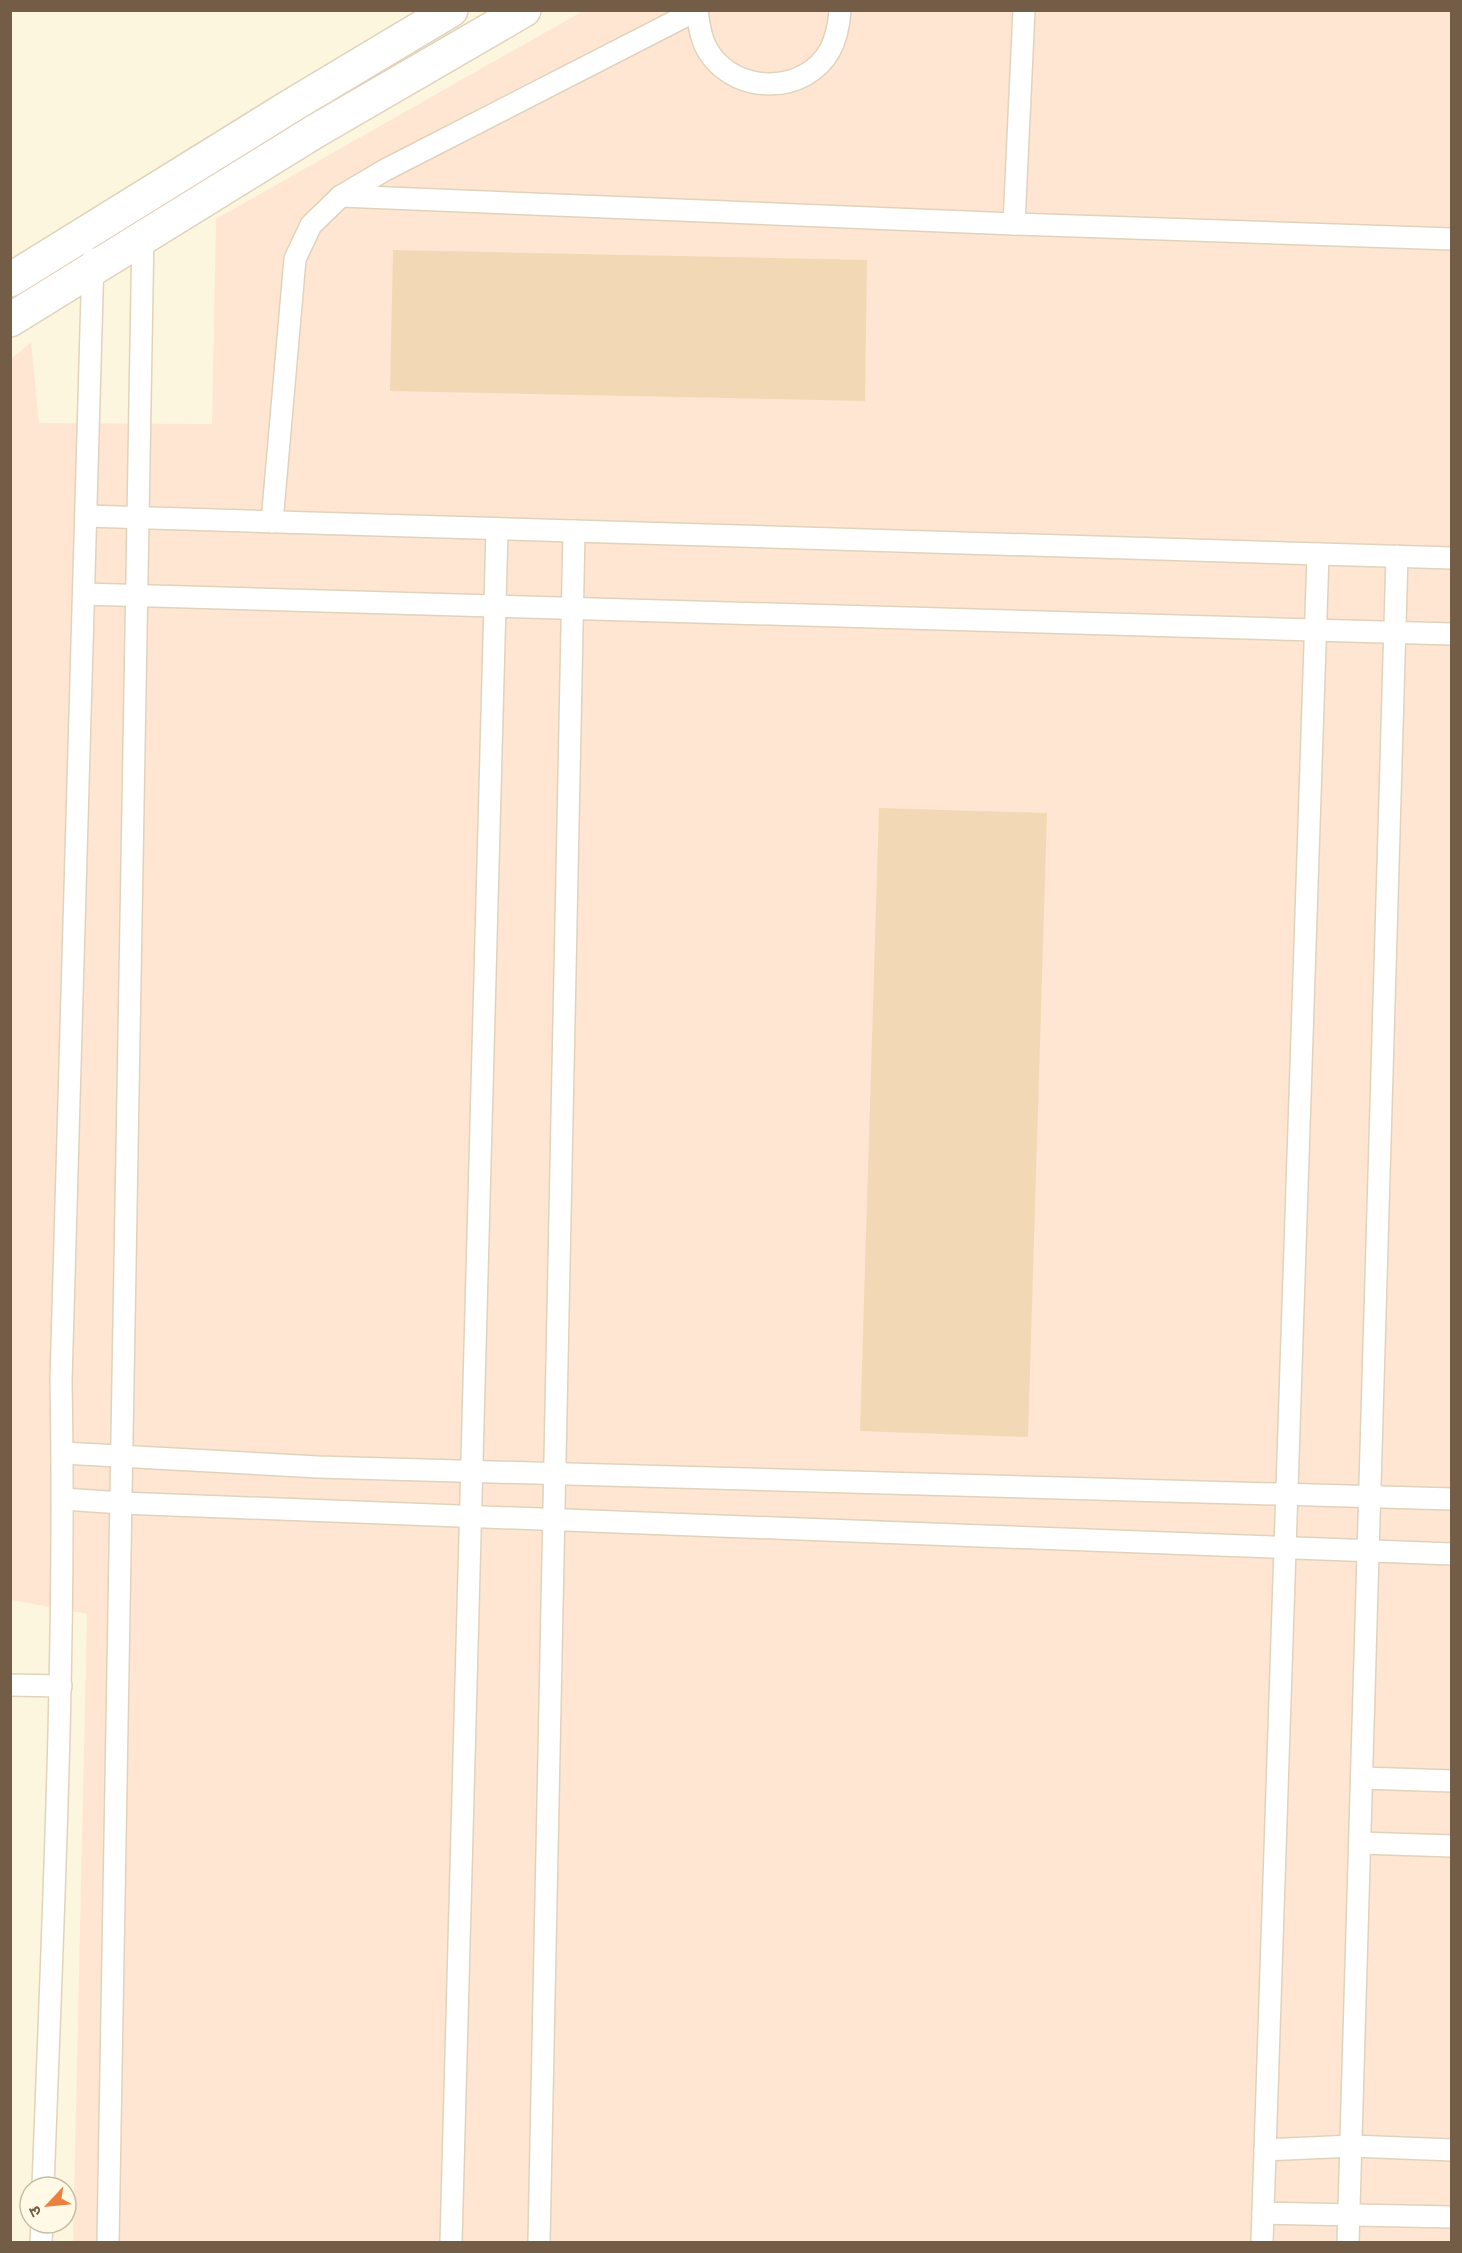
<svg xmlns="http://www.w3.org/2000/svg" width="1462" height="2253" font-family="Ubuntu,'Noto Sans Devanagari',sans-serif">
<rect width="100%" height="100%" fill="#fdf6de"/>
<path fill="#fee6d2" d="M583,11H1451V2242H73L87,1614L11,1600V359L31,342L39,423L212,424L216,219Z"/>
<g fill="#f3d8b5">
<path d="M393,250L867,260L865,401L390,391Z"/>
<path d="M879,808L1047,813L1028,1437L860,1431Z"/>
</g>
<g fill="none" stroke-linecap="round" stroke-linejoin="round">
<defs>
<g id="service">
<path d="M697,10C699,26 701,41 710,54C738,95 806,94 830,50C837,37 839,25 840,10"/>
<path d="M341,196L385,170L697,10"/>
<path d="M1014,224L1024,10"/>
<path d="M86,516L1452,558"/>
<path d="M272,522L295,259L311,225L341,196L1014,224L1452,239"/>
<path d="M84,594L1452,634"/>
<path d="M63,1453L318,1467L1452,1499"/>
<path d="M64,1499L121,1503L1452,1554"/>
<path d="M10,1685L61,1686"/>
<path d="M1362,1778L1452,1781"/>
<path d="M1360,1843L1452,1846"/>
<path d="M1265,2150L1352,2146L1452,2150"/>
<path d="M43,2187C53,1918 66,1650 61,1381L93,259"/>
<path d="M1263,2213L1452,2217"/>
<path d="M41,2242L42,2223"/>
<path d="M108,2242L143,231"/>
<path d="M451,2242L497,529"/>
<path d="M539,2242L574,531"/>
<path d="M1262,2242L1318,554"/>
<path d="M1348,2242L1397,556"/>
</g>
<g id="tertiary">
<path d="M10,280L294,104L451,10"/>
<path d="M10,320L314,132L524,10"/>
</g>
</defs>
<use href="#service" stroke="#e1d3bb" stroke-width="24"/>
<use href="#tertiary" stroke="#e1d3bb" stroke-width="36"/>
<use href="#service" stroke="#fff" stroke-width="21"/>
<use href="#tertiary" stroke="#fff" stroke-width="33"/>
</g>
<rect width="1462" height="2253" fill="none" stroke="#735d46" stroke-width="24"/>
<g transform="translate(48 2205) rotate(244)"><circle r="28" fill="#fff9e5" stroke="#c7bba5" stroke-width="1.5"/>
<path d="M0-4.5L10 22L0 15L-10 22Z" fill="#eb813f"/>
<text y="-9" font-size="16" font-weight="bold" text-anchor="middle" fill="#735d46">उ</text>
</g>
</svg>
